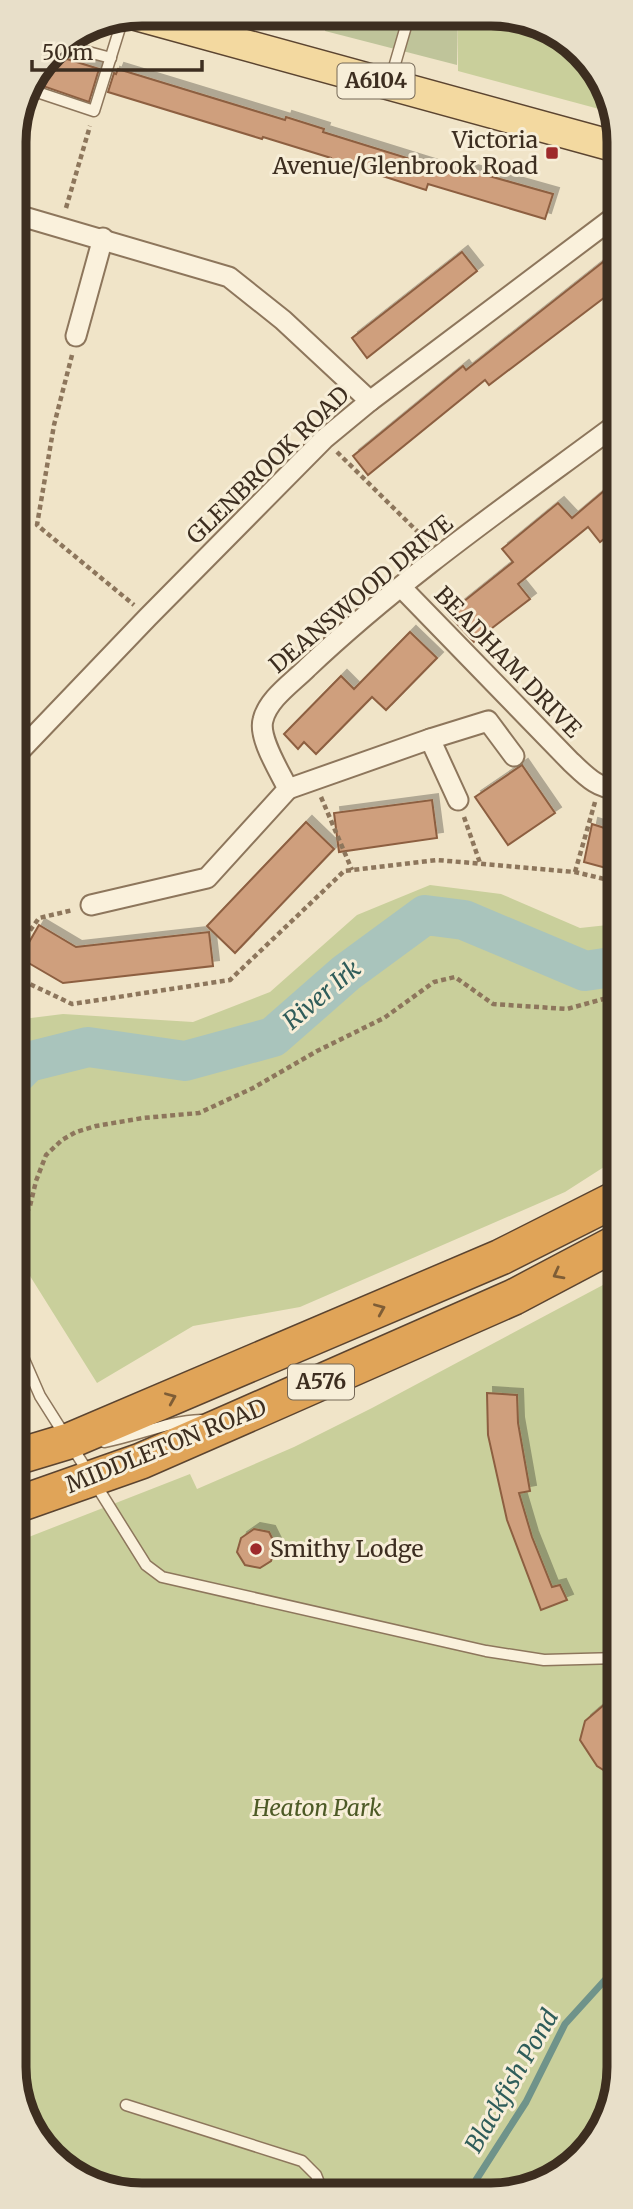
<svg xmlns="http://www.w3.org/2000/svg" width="633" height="2209" font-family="Merriweather,serif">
<defs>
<filter id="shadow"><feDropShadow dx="6" dy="-6" stdDeviation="0" flood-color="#0004"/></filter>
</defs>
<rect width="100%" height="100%" fill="#f0e4c8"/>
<g fill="#c9cf9b">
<path d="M458,16L516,17L582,52L614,113L458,71Z"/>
<path d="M430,885L501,894L580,928L617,924L618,1158L565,1192L300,1307L193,1326L97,1383L15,1252V1020L63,1014L193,1022L270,992L357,915Z"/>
<path d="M618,1277L619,2075L587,2151L515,2193L117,2192L51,2157L16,2091V1542L190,1474L197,1489L294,1447L372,1408Z"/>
</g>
<path fill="#bfc49a" d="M328,15L458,16L457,65L325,31Z"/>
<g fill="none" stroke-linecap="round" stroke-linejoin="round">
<path stroke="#6f938a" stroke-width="7" d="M478,2193L476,2180L526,2102L565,2024L615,1969L619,1961"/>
<path stroke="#a9c4bc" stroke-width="40" d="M15,1075L28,1062L88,1047L185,1061L273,1037L346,973L425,915L464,920L585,971L618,966"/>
</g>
<g fill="#cf9f7d" stroke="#8d5f41" stroke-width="2" filter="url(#shadow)">
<path d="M51,54L99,69L89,102L37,84Z"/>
<path d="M118,69L285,120L286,117L324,129L323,132L455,173L457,167L553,194L545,219L428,184L426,190L370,172L369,174L330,161L331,158L263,137L262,139L108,92L114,73L116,74Z"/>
<path d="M617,251V288L489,385L485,380L368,475L353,456L463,366L466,370Z"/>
<path d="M462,252L477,271L367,358L352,338Z"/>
<path d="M617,480V529L600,542L588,527L518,584L530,599L474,642L448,614L513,562L502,549L558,503L572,518Z"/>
<path d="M410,632L437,658L386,710L372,697L316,754L304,742L298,749L284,734L341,676L354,689Z"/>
<path d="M522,765L555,813L508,845L475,797Z"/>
<path d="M432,800L437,838L339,852L334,813Z"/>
<path d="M306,822L334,849L235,953L207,926Z"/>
<path d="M592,824L617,832V871L584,862Z"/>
<path d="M39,925L76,947L209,932L213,966L63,983L20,958Z"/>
<path d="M487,1393L517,1395L518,1423L530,1491L519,1493L532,1537L552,1587L560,1585L567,1600L541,1610L507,1520L488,1435Z"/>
<path d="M254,1529L269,1532L276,1546L271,1561L260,1568L245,1565L237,1552L241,1538Z"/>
<path d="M618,1693V1779L597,1766L580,1740L585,1721Z"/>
</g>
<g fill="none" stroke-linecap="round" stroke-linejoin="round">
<defs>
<g id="lane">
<path d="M513,17L518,18"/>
<path d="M62,45L111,58"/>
<path d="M390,81L409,16"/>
<path d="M34,91L94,111L123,18"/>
<path d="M16,1341L40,1396L88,1472"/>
<path d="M104,1442C137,1436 168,1421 201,1420"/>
<path d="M96,1485L146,1565L162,1577L486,1651L544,1660L618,1658"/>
<path d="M126,2105L302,2161L316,2175L323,2193"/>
</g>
<g id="street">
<path d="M14,214L229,277L283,320L370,401"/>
<path d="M76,336L103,238"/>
<path d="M401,587L571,762C584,774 598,790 617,788"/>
<path d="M430,739L488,721L514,756"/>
<path d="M15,756L148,617L324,439L370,401L617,215"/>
<path d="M288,789L430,739L458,800"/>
<path d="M91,905L207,878L288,789C280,772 258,738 263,720C268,699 292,683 307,668C402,578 512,502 617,424"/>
</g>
<path id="primary" d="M136,15L617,147"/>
<g id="highway">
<path d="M16,1457L69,1441L501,1257L618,1198"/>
<path d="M16,1505L141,1461L237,1419L514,1297L618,1242"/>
</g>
</defs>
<use href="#lane" stroke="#8d765c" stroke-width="13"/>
<use href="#street" stroke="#8d765c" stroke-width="23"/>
<use href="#primary" stroke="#5b4430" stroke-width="33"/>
<use href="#highway" stroke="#5b4430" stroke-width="38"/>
<g stroke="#8d765c" stroke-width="4.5" stroke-dasharray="5 3.5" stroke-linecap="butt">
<path d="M66,208L90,126"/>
<path d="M72,355L54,425L37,525L134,605"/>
<path d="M337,452L428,542"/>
<path d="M321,797L352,870"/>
<path d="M464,817L480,863"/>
<path d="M575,872L595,802"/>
<path d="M15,951L39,918L73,910"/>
<path d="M15,977L72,1004L230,980L339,876L344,871L352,870L437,860L575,872L617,882"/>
<path d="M15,1236L30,1206L36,1181L46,1155L62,1140L76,1132L96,1126L143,1118L199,1113L253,1088L317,1051L384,1018L434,982L455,977L493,1004L567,1009L607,998H618"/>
</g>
<use href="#lane" stroke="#faf1dc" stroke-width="10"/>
<use href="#street" stroke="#faf1dc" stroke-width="19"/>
<use href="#primary" stroke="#f3d9a0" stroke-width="30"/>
<use href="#highway" stroke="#e0a458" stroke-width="35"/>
</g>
<defs><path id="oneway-chevron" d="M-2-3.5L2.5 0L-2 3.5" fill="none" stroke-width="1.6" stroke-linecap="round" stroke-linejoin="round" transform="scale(1.75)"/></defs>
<g stroke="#7e5d36">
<use href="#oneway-chevron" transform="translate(558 1274) rotate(152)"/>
<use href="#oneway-chevron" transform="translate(380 1309) rotate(-23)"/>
<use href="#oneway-chevron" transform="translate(171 1398) rotate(-23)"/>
</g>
<g fill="#9e2a2b" stroke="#f7eed8" stroke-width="2.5">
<rect x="545" y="146" width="14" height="14" rx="3.5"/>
<circle cx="256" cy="1549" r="7"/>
</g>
<g text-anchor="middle" stroke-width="6" stroke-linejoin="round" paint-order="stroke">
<g fill="#f7eed8" stroke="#756857" stroke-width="2">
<rect x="337.5" y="63.5" width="77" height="35" rx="5"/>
<rect x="288" y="1364.5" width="66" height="35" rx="5"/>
</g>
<g font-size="21" font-weight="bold" fill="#3d2e20">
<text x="376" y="88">A6104</text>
<text x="321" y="1389">A576</text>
</g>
<g font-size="23" fill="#3d2e20" stroke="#f7eed8" text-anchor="end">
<text x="538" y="148">Victoria<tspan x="538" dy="26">Avenue/Glenbrook Road</tspan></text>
<text x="270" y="1557" text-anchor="start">Smithy Lodge</text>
</g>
<g font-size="23" fill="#3d2e20" stroke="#f7eed8">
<text transform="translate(268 465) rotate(-44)" y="8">GLENBROOK ROAD</text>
<text transform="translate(361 594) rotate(-40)" y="8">DEANSWOOD DRIVE</text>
<text transform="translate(508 662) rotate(46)" y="8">BEADHAM DRIVE</text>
<text transform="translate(166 1446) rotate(-22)" y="8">MIDDLETON ROAD</text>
</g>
<g font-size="23" font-style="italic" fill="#4d5a26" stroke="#f7eed8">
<text x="317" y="1816">Heaton Park</text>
</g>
<g font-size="24" font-style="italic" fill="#2f5d5a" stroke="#f7eed8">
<text transform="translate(322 995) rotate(-40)" y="8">River Irk</text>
<text transform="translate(512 2081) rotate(-60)" y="8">Blackfish Pond</text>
</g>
</g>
<path d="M0 0H633V2209H0ZM142 26H491A116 116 0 0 1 607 142V2067A116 116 0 0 1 491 2183H142A116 116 0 0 1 26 2067V142A116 116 0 0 1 142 26Z" fill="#e8dfc9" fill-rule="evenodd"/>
<path fill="none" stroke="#3d2e20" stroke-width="9" d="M142 26H491A116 116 0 0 1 607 142V2067A116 116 0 0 1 491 2183H142A116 116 0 0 1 26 2067V142A116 116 0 0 1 142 26Z"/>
<path d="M32 60v10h170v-10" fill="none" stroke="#3d2e20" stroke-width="3.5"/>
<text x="42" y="60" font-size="21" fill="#3d2e20" stroke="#f7eed8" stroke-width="5" paint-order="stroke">50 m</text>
</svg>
